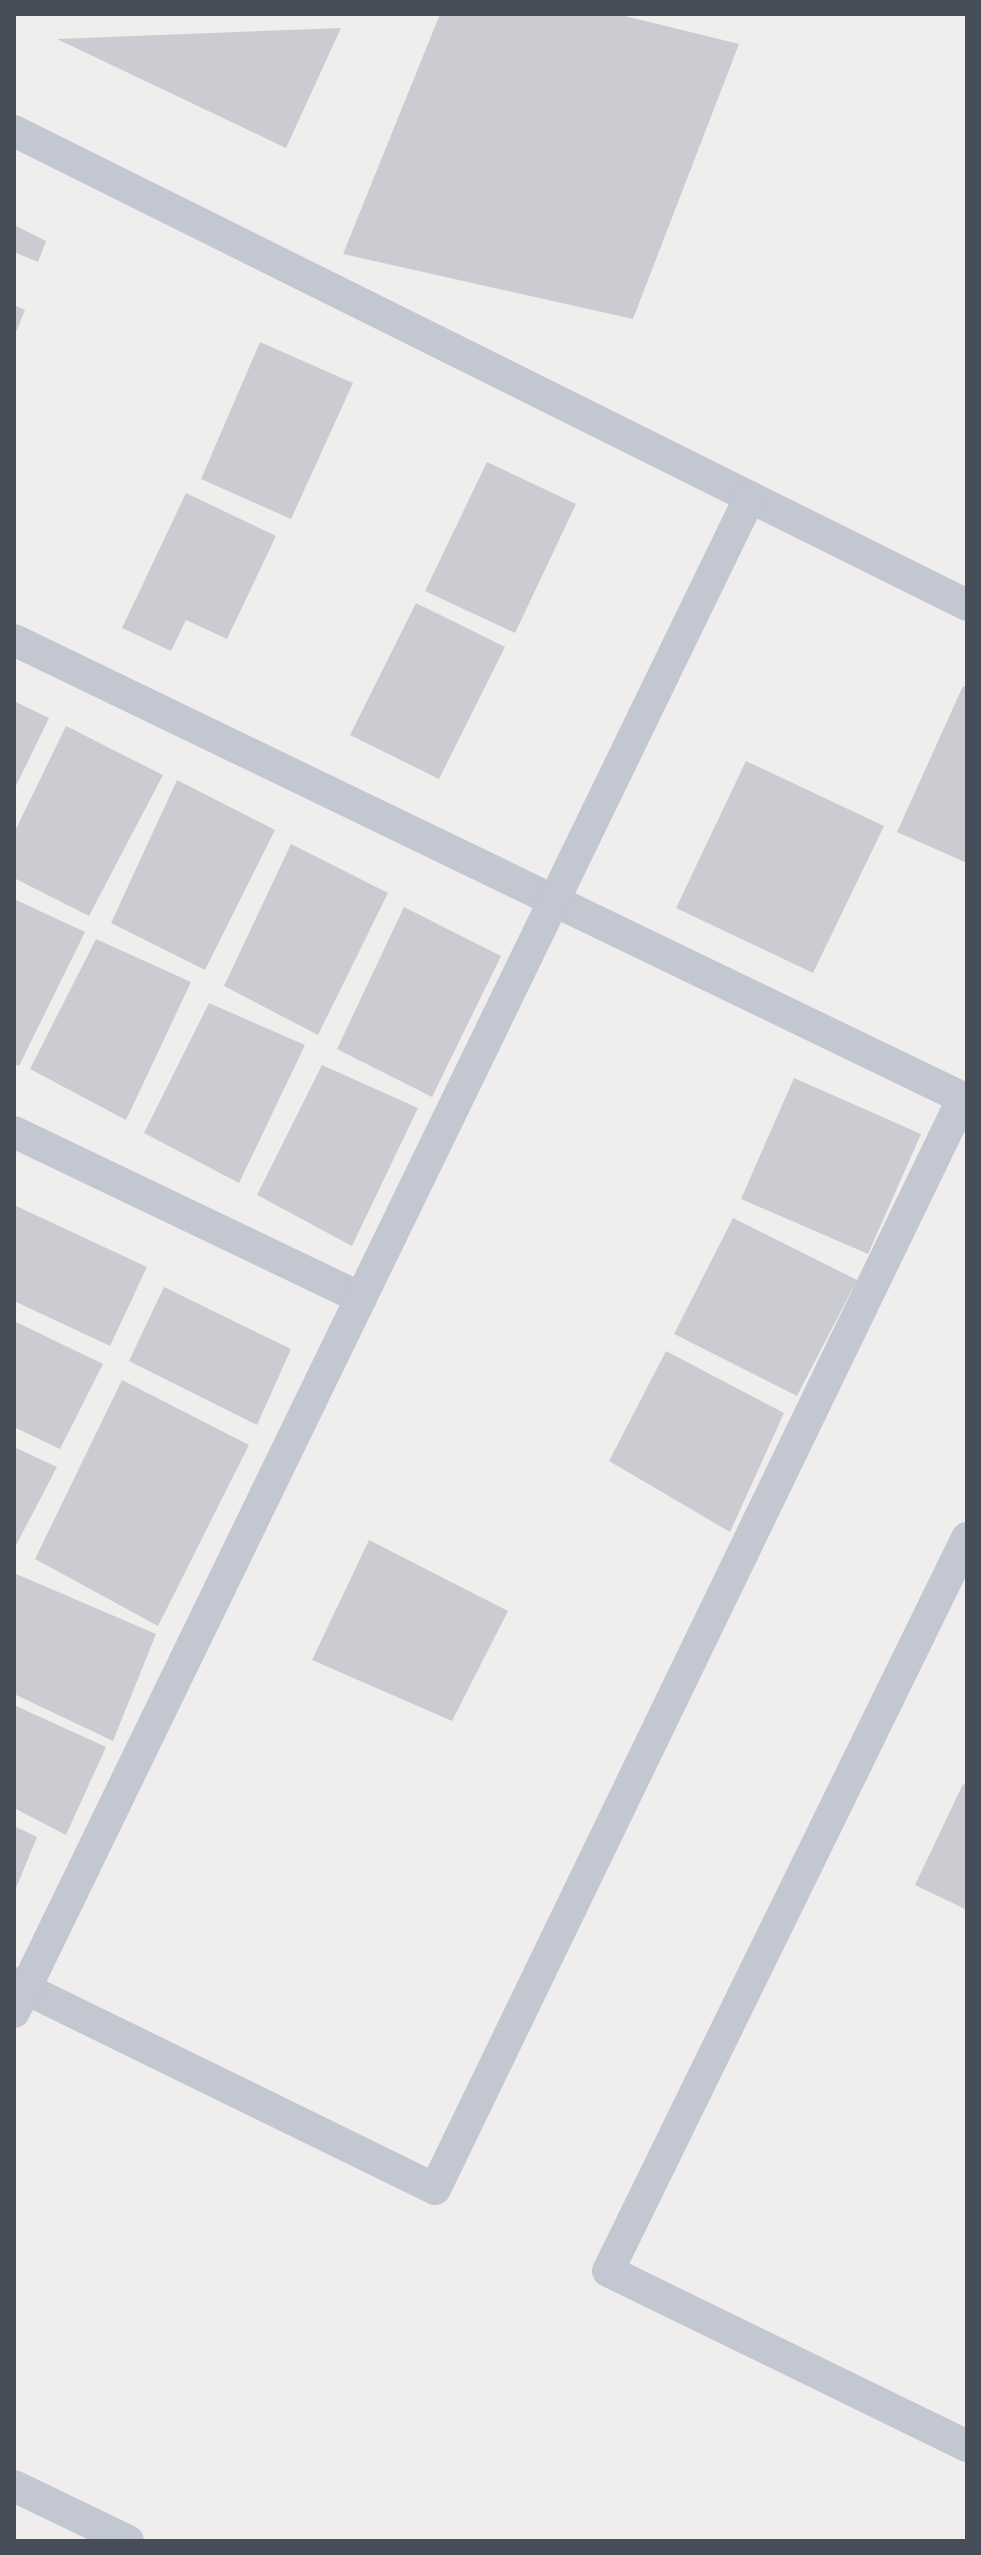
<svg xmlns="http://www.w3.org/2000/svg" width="981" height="2555" font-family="'Nunito Sans',sans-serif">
<rect width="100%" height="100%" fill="#f0eeed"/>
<g fill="#cbcbd2">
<path d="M440,14H617L739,44L633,319L343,254Z"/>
<path d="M341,28L286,148L57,39Z"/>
<path d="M14,225L46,241L38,262L14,252Z"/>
<path d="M14,305L25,310L14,337Z"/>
<path d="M260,342L353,383L291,519L201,479Z"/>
<path d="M487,462L576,504L515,633L425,591Z"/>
<path d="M186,493L276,536L227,639L186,620L171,651L122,628Z"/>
<path d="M416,603L505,647L439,779L350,735Z"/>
<path d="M963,686L967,688V863L897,832Z"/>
<path d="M14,701L49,718L14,790Z"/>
<path d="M66,726L163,775L89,916L14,878V833Z"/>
<path d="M746,761L884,826L813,973L676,908Z"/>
<path d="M177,780L275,830L205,970L111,923Z"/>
<path d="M291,844L388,893L318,1035L224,986Z"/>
<path d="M14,899L85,932L19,1066L14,1064Z"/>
<path d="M404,907L501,956L432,1097L337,1049Z"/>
<path d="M96,939L191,982L126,1120L30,1069Z"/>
<path d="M209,1003L305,1045L239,1183L144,1133Z"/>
<path d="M322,1065L418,1108L352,1246L257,1195Z"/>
<path d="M794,1078L921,1134L868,1254L741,1199Z"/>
<path d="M14,1205L147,1267L110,1346L14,1301Z"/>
<path d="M733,1218L857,1280L797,1396L674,1334Z"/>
<path d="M164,1287L291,1349L257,1425L129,1361Z"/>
<path d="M14,1321L103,1364L60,1449L14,1427Z"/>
<path d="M666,1351L784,1413L730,1532L609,1461Z"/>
<path d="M122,1380L249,1445L158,1626L35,1559Z"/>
<path d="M14,1447L57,1467L14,1549Z"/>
<path d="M369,1540L508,1611L452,1721L312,1660Z"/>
<path d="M14,1573L156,1634L113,1741L14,1694Z"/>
<path d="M14,1705L106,1747L66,1835L14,1808Z"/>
<path d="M963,1784L967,1786V1910L915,1885Z"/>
<path d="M14,1826L37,1837L14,1893Z"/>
</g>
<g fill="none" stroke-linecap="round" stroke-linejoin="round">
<g stroke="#c2c7d2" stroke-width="32">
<path d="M14,131L967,605"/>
<path d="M14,640L963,1098L435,2189L14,1983"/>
<path d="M14,1132L361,1298"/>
<path d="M967,1538L608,2271L967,2446"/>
<path d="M14,2012L750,497"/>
<path d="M14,2486L128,2541"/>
</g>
</g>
<rect width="981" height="2555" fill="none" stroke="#474d59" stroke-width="32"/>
</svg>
